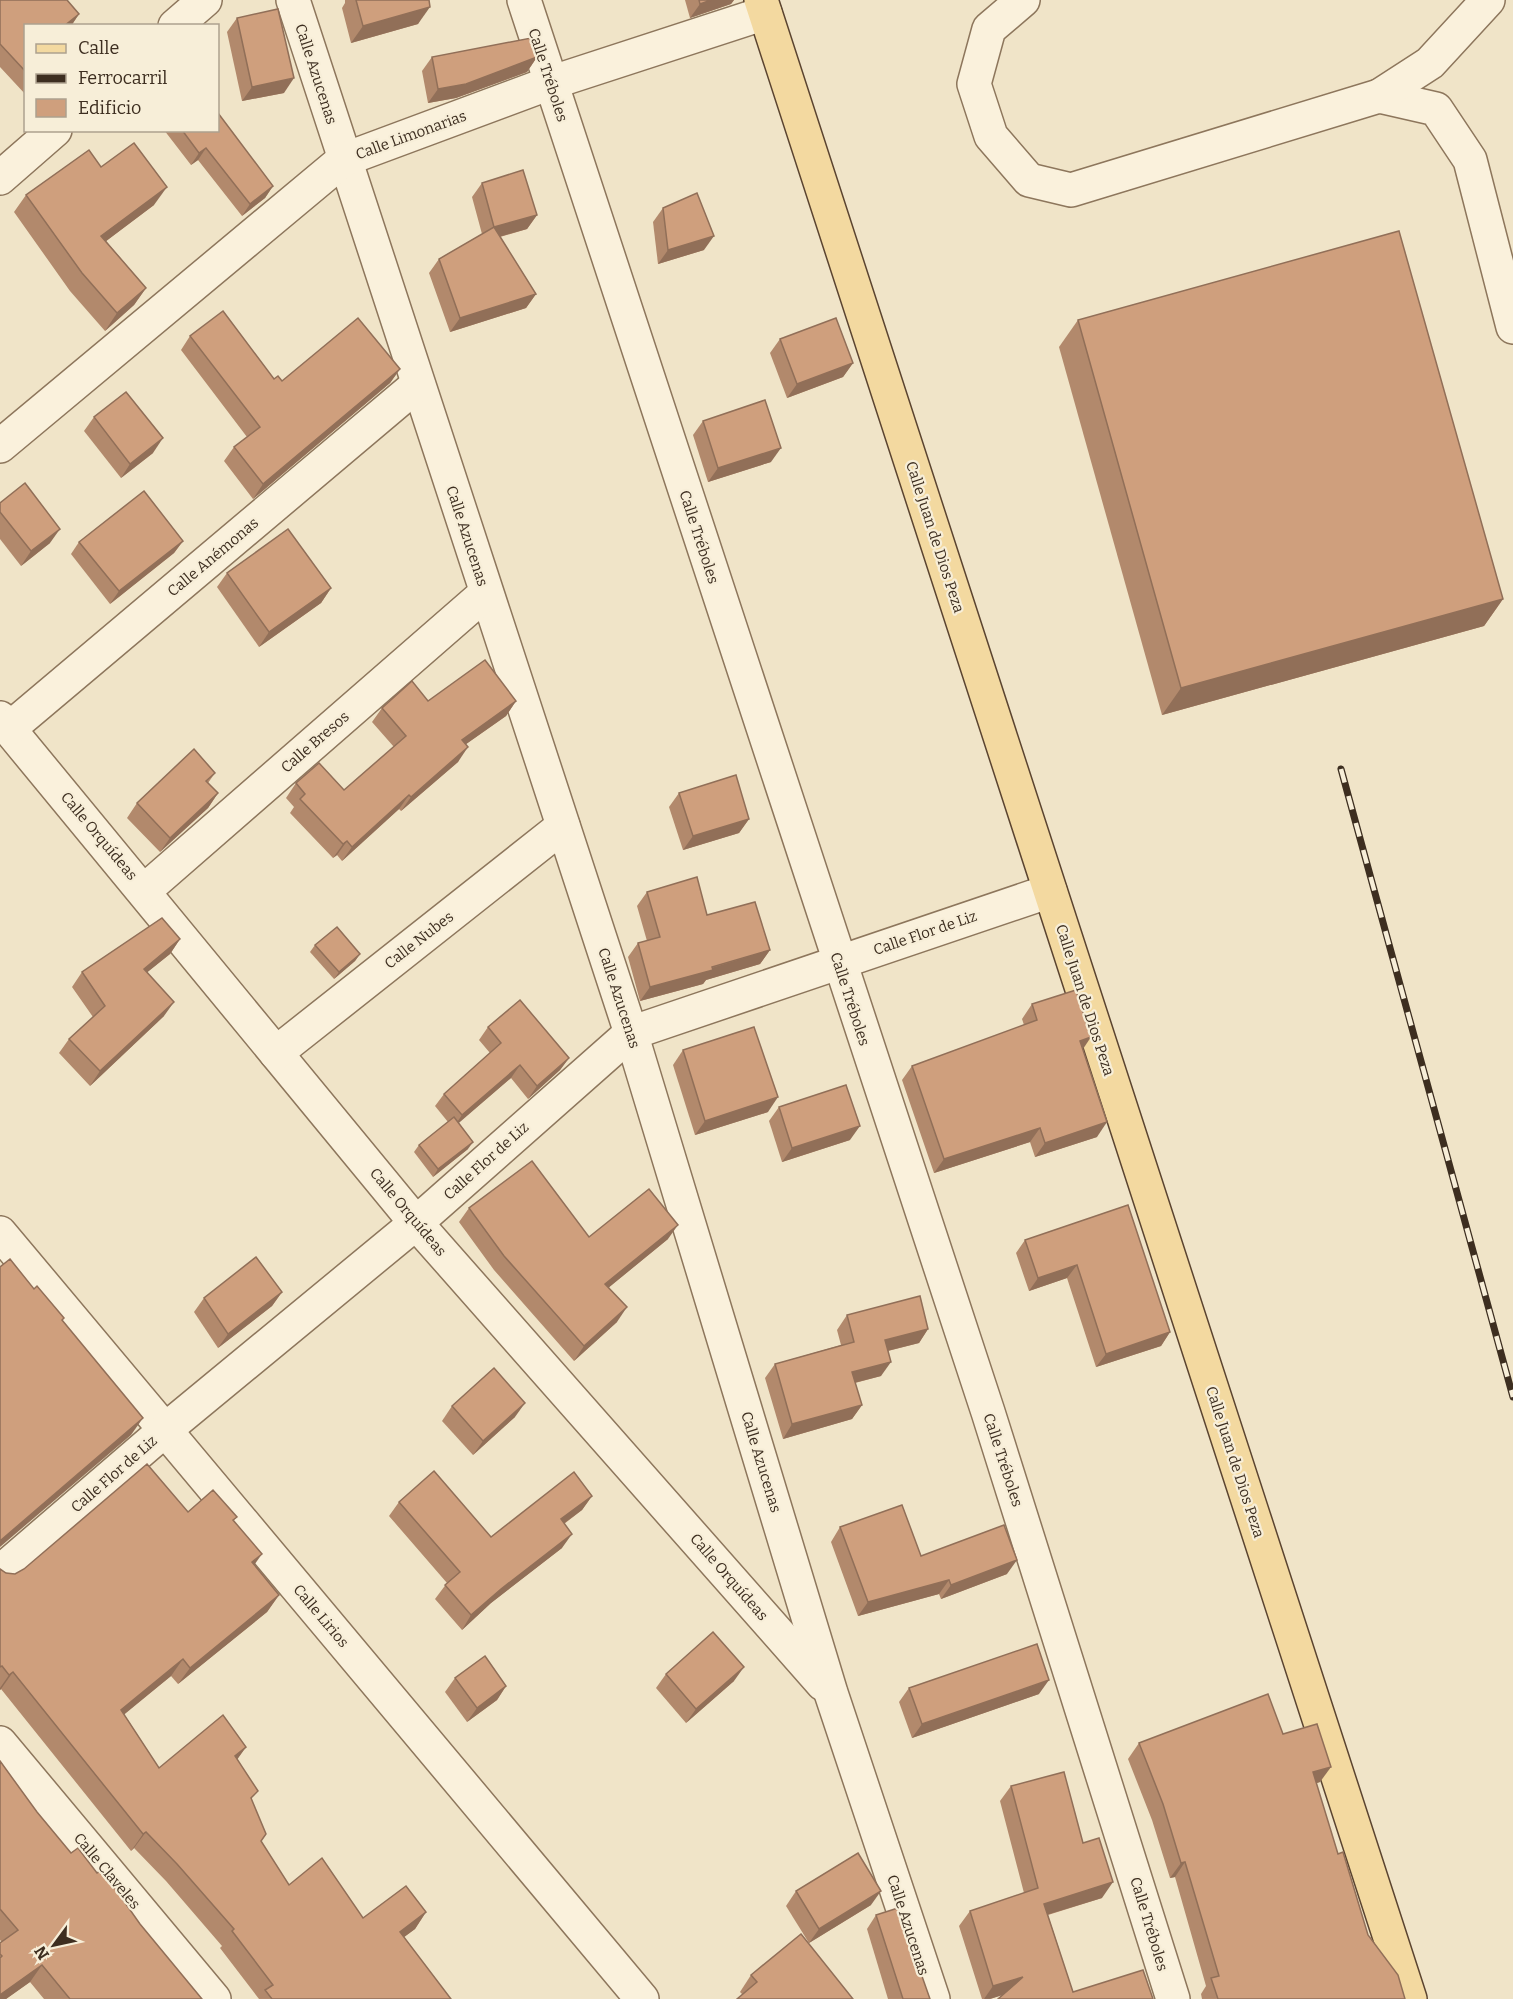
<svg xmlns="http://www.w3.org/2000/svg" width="1513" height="1999" font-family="Bitter,serif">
<rect width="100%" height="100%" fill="#f0e4c8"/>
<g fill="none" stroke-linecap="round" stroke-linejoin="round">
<defs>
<g id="minor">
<path d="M293,0L631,1033L831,1693L933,1999"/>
<path d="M524,0L988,1412L1173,1999"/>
<path d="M1023,0L989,29L974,84L991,136L1029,180L1071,190L1379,96L1436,109L1470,160L1513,327"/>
<path d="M175,26L205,0"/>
<path d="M1379,96L1430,63L1488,0"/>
<path d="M0,178L55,130"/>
<path d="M0,446L343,160L550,83L765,13"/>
<path d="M0,718L416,1223L823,1684"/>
<path d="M9,729L417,385"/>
<path d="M144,891L486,593"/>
<path d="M276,1053L563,826"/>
<path d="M0,1233L642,1999"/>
<path d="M0,1572L165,1430L416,1223L631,1033L1050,891"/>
<path d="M0,1743L214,1999"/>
</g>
<path id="major" d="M761,0L1410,1999"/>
</defs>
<use href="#minor" stroke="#8d765c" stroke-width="36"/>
<use href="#major" stroke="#5b4430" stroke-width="36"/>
<use href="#minor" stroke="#faf1dc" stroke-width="33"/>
<use href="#major" stroke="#f3d9a0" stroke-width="33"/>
<defs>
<path id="rail" d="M1341,769L1513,1397"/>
</defs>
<use href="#rail" stroke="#3d2e20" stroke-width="7"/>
<use href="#rail" stroke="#f7eed8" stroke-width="4.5" stroke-dasharray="14" stroke-linecap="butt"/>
</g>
<g fill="#b2896c">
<path d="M0,0L79,14L71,26H26V95L0,67Z"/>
<path d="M345,0H429L418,24L351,43L342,8L345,3Z"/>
<path d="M685,0H734L731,4L690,18Z"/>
<path d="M237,18L284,93L242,101L227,32Z"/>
<path d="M432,57H537L527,72L456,98L428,103L422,71Z"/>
<path d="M164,130H218L273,186L265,198L242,216L198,160L191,165Z"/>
<path d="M101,167L154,205L106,241L146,288L134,305L105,331L70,291L14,212L26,195Z"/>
<path d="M482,183L537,215L527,229L500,237L536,294L526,308L450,332L429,273L439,259L482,234L472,197Z"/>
<path d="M663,208L704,250L658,264L653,222Z"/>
<path d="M1078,320L1503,599L1484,626L1162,715L1059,347Z"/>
<path d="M190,336L274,379L282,381L400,369L390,383L253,499L224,461L234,447L247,437L181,350Z"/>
<path d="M780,339L853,363L843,377L787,398L770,353Z"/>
<path d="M94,417L153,453L121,478L84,431Z"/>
<path d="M703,421L771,462L708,482L693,435Z"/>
<path d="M0,503L50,543L21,566L0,539Z"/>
<path d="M183,541L174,553L110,604L71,554L79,542Z"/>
<path d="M227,573L331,588L321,603L259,647L217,587Z"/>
<path d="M428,701H516L506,716L466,744L458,762L401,811L399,809L342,861L337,855L333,858L290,813L294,807L286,798L296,783L344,790L394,747L372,722L382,708Z"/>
<path d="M215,773L208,783L218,793L208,808L160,852L127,818L137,803Z"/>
<path d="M679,793L749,819L739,833L683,850L669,807Z"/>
<path d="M647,892L707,915L770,950L760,964L706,980L703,984L640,1001L628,957L638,943L647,941L637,906Z"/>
<path d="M180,939L170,954L147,972L164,1016L90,1086L59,1053L69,1039L93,1017L72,987L82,972Z"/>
<path d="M315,945L360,954L355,961L334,979L310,952Z"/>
<path d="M1032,1004L1083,1049L1097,1137L1035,1157L1030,1142L934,1173L902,1080L912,1066L1024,1025L1022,1019Z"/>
<path d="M488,1027L569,1058L560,1070L528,1099L511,1078L458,1123L468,1149L433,1177L414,1152L419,1145L448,1122L435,1106L444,1094L490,1053L479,1040Z"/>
<path d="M683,1050L768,1112L695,1135L673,1065Z"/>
<path d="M779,1107L850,1140L782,1162L769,1121Z"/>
<path d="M1128,1205L1170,1332L1161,1346L1096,1367L1067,1278L1029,1291L1016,1253L1025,1240Z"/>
<path d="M469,1208L589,1237L668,1239L609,1287L617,1322L574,1361L494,1270L459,1222Z"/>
<path d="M282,1292L272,1306L218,1348L194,1312L204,1298Z"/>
<path d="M847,1315L928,1329L919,1343L888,1351L881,1376L855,1383L862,1405L852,1419L783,1439L765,1378L775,1364L841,1345L837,1330Z"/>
<path d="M452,1406L515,1417L473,1455L442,1421Z"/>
<path d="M592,1496L582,1510L564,1524L562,1548L491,1603L462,1630L435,1599L447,1583L389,1516L399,1502L491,1537Z"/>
<path d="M188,1512L237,1517L234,1520L254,1565L279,1595L267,1612L178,1684L171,1676L124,1714L159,1768L246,1747L237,1759L252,1800L261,1841L289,1885L363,1918L426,1912L415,1929L404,1937L451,1999H259L220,1948L222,1946L166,1881L134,1848L131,1851L1,1689L0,1690V1569L6,1573L15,1574Z"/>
<path d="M840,1527L921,1556L1007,1574L941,1599L939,1594L858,1616L831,1542Z"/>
<path d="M666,1674L734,1681L686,1723L656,1688Z"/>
<path d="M455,1678L506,1686L497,1700L467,1722L445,1692Z"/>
<path d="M909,1688L1039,1694L912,1738L899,1702Z"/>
<path d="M1139,1743L1320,1782L1316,1783L1338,1854L1368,1935L1405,1999H1202L1201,1994L1206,1986L1175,1877L1170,1878L1152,1820L1128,1759Z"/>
<path d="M0,1761L37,1812L71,1853L97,1873L202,1999H44L30,1982L6,1999H0V1943L2,1942L0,1940Z"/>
<path d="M1011,1786L1083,1843L1102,1898L1048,1915L1073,1992L1153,1999L1002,1995L990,1999H982L959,1926L970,1911L1024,1893L1000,1801Z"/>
<path d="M796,1891L871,1905L809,1943L786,1906Z"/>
<path d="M876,1915L930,1999H888L867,1929Z"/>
<path d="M751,1975L853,1999L742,1994L740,1992Z"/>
</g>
<g fill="#916f58">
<path d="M711,0H734L731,4L690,18L700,4Z"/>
<path d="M430,7L418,24L351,43L363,26Z"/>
<path d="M79,14L71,26H64Z"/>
<path d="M537,57L527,72L456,98L428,103L438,89Z"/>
<path d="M294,78L284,93L242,101L252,87Z"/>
<path d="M206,148L198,160L191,165L199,153Z"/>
<path d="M273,186L265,198L242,216L250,204Z"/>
<path d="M167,187L154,205L89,254L101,236Z"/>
<path d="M537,215L527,229L484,241L494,227Z"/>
<path d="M714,236L704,250L658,264L668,250Z"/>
<path d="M146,288L134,305L105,331L117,313Z"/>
<path d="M536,294L526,308L450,332L460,318Z"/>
<path d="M853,363L843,377L787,398L797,384Z"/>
<path d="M400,369L390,383L253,499L263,484Z"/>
<path d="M163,438L153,453L121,478L130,464Z"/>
<path d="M781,448L771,462L708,482L718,468Z"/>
<path d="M60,529L50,543L21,566L31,551Z"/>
<path d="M183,541L174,553L110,604L119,591Z"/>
<path d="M331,588L321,603L259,647L269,632Z"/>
<path d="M1503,599L1484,626L1162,715L1181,688Z"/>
<path d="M516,701L506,716L452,754L462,740Z"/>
<path d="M468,747L458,762L401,811L411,797Z"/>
<path d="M218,793L208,808L160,852L170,838Z"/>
<path d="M409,795L399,809L342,861L352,847Z"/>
<path d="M749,819L739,833L683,850L693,836Z"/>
<path d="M347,841L337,855L333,858L343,844Z"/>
<path d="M180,939L170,954L134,983L144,969Z"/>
<path d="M770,950L760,964L706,980L703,984L640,1001L650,987Z"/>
<path d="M360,954L355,961L334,979L339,972Z"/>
<path d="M174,1002L164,1016L90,1086L100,1071Z"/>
<path d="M1091,1037L1081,1052L1080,1041Z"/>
<path d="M569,1058L560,1070L528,1099L537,1086Z"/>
<path d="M520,1065L511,1078L453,1128L462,1115Z"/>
<path d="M778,1097L768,1112L695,1135L705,1121Z"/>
<path d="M1107,1122L1097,1137L1035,1157L1045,1143Z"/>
<path d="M860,1126L850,1140L782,1162L792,1148Z"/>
<path d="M1040,1128L1030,1142L934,1173L944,1159Z"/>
<path d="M473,1142L468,1149L433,1177L438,1169Z"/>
<path d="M678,1225L668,1239L596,1298L605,1284Z"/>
<path d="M1077,1265L1067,1278L1029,1291L1038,1278Z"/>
<path d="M282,1292L272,1306L218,1348L228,1334Z"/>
<path d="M627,1307L617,1322L574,1361L584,1346Z"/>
<path d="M928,1329L919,1343L875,1354L885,1340Z"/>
<path d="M1170,1332L1161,1346L1096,1367L1106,1354Z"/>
<path d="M891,1362L881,1376L842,1386L852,1372Z"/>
<path d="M525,1403L515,1417L473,1455L483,1441Z"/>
<path d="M862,1405L852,1419L783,1439L792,1424Z"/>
<path d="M143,1418L131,1435L0,1547V1541Z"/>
<path d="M592,1496L582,1510L551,1533L561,1519Z"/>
<path d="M572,1534L562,1548L491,1603L462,1630L471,1615L501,1589Z"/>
<path d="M262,1554L250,1571L252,1562Z"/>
<path d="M1017,1560L1007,1574L941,1599L951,1585Z"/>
<path d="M949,1580L939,1594L858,1616L868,1602Z"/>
<path d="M279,1595L267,1612L178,1684L190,1668Z"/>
<path d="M183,1659L171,1676L109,1727L121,1710Z"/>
<path d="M744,1667L734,1681L686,1723L696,1709Z"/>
<path d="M13,1672L1,1689L0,1690V1688L9,1675Z"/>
<path d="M1049,1680L1039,1694L912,1738L922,1724Z"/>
<path d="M506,1686L497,1700L467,1722L477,1708Z"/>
<path d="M246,1747L234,1764L235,1756Z"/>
<path d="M1331,1767L1320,1782L1302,1788L1313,1772Z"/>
<path d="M146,1832L134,1848L131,1851L143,1834Z"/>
<path d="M1185,1862L1175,1877L1170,1878L1181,1863Z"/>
<path d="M1113,1882L1102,1898L1033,1919L1044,1904Z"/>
<path d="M881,1891L871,1905L809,1943L819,1929Z"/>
<path d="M426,1912L415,1929L388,1949L400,1932Z"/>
<path d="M42,1965L30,1982L6,1999H0V1995Z"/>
<path d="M1023,1977L1012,1992L990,1999H984L993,1986Z"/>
</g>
<g fill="#cf9f7d" stroke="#916f58" stroke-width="1.5">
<path d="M0,0H67L79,14L64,26H26V72L0,44Z"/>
<path d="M356,0H429L430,7L363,26Z"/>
<path d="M699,0H711L700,4Z"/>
<path d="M278,9L294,78L252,87L237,18Z"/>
<path d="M531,38L537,57L466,84L438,89L432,57Z"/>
<path d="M218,113L273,186L250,204L206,148L199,153L182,130H218Z"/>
<path d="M134,143L167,187L101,236L146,288L117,313L82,273L26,195L89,150L101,167Z"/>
<path d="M523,170L537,215L494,227L482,183Z"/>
<path d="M697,193L714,236L668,250L663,208Z"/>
<path d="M494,227L536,294L460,318L439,259Z"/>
<path d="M1399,231L1503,599L1181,688L1078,320Z"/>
<path d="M223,311L274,379L278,376L282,381L358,318L400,369L263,484L234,447L260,427L190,336Z"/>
<path d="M836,318L853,363L797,384L780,339Z"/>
<path d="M126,392L163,438L130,464L94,417Z"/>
<path d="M765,400L781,448L718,468L703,421Z"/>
<path d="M25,483L60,529L31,551L0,512V503Z"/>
<path d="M144,491L183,541L119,591L79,542Z"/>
<path d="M288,529L331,588L269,632L227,573Z"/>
<path d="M485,660L516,701L462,740L468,747L411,797L409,795L352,847L347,841L343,844L300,799L305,794L296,783L319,763L344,790L406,736L382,708L412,681L428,701Z"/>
<path d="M194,749L215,773L206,781L218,793L170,838L137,803Z"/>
<path d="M736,775L749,819L693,836L679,793Z"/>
<path d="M697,877L707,915L755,902L770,950L712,967L713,970L650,987L638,943L660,937L647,892Z"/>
<path d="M162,918L180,939L144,969L174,1002L100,1071L69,1039L105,1006L82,972Z"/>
<path d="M337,927L360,954L339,972L315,945Z"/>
<path d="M1076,990L1091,1037L1080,1041L1107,1122L1045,1143L1040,1128L944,1159L912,1066L1037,1020L1032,1004Z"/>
<path d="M520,1000L569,1058L537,1086L520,1065L462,1115L444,1094L501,1043L488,1027Z"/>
<path d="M754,1027L778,1097L705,1121L683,1050Z"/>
<path d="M846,1085L860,1126L792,1148L779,1107Z"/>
<path d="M454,1117L473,1142L438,1169L419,1145Z"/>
<path d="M532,1161L589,1237L649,1189L678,1225L605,1284L627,1307L584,1346L504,1256L469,1208Z"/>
<path d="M1128,1205L1170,1332L1106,1354L1077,1265L1038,1278L1025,1240Z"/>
<path d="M256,1257L282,1292L228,1334L204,1298Z"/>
<path d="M10,1259L34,1289L37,1286L64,1318L62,1320L143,1418L0,1541V1267Z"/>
<path d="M920,1296L928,1329L885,1340L891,1362L852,1372L862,1405L792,1424L775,1364L854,1342L847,1315Z"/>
<path d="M494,1368L525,1403L483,1441L452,1406Z"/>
<path d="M147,1464L188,1512L213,1490L237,1517L233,1520L262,1554L252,1562L279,1595L190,1668L183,1659L121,1710L159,1768L223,1715L246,1747L235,1756L258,1791L251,1798L266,1834L261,1841L289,1885L322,1858L363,1918L406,1886L426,1912L400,1932L451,1999H272L265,1990L273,1985L232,1931L234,1929L177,1864L146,1832L143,1834L13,1672L9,1675L2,1666L0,1667V1569L6,1573L15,1574L24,1569Z"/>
<path d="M434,1471L491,1537L574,1472L592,1496L561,1519L572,1534L501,1589L471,1615L445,1585L460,1572L399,1502Z"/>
<path d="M902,1505L921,1556L1004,1525L1017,1560L951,1585L949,1580L868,1602L840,1527Z"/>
<path d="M713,1632L744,1667L696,1709L666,1674Z"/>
<path d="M1037,1644L1049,1680L922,1724L909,1688Z"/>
<path d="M485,1656L506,1686L477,1708L455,1678Z"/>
<path d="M1268,1694L1283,1734L1317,1724L1331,1767L1313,1772L1338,1854L1343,1852L1368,1935L1398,1975L1405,1999H1218L1211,1978L1219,1976L1185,1862L1181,1863L1163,1804L1139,1743Z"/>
<path d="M0,1761L37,1812L71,1853L78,1848L97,1873L102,1870L140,1924L202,1999H70L42,1965L0,1995V1958L2,1956L0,1954V1943L18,1930L0,1909Z"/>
<path d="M1064,1772L1083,1843L1099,1838L1113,1882L1044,1904L1073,1992L1143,1970L1153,1999H998L1023,1977L993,1986L970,1911L1038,1888L1011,1786Z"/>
<path d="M858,1853L881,1891L819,1929L796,1891Z"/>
<path d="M898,1908L930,1999H903L876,1915Z"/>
<path d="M801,1934L853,1999H737L757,1982L751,1975Z"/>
</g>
<g text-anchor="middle" stroke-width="4.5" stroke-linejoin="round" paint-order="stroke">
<g font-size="15" fill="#3d2e20" stroke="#f7eed8">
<text transform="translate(316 74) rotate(72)" y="5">Calle Azucenas</text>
<text transform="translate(548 75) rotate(72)" y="5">Calle Tréboles</text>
<text transform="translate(411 135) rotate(-20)" y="5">Calle Limonarias</text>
<text transform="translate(467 536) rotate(72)" y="5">Calle Azucenas</text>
<text transform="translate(699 537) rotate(72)" y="5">Calle Tréboles</text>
<text transform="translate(935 537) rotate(72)" y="5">Calle Juan de Dios Peza</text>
<text transform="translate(213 557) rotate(-40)" y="5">Calle Anémonas</text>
<text transform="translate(315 742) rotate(-41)" y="5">Calle Bresos</text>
<text transform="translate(99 836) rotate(50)" y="5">Calle Orquídeas</text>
<text transform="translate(925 933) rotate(-19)" y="5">Calle Flor de Liz</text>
<text transform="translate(419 940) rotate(-38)" y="5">Calle Nubes</text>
<text transform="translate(619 998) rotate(72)" y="5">Calle Azucenas</text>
<text transform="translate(850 999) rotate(72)" y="5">Calle Tréboles</text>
<text transform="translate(1085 1000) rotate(72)" y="5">Calle Juan de Dios Peza</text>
<text transform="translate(486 1161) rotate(-42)" y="5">Calle Flor de Liz</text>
<text transform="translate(408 1212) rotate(50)" y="5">Calle Orquídeas</text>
<text transform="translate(1003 1460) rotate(72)" y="5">Calle Tréboles</text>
<text transform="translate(761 1462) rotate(73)" y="5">Calle Azucenas</text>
<text transform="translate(1235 1462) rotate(72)" y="5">Calle Juan de Dios Peza</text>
<text transform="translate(114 1474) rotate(-41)" y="5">Calle Flor de Liz</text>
<text transform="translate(729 1577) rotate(49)" y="5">Calle Orquídeas</text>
<text transform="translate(321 1616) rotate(50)" y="5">Calle Lirios</text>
<text transform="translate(107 1871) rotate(50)" y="5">Calle Claveles</text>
<text transform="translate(1149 1924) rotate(73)" y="5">Calle Tréboles</text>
<text transform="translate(908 1925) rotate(72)" y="5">Calle Azucenas</text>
</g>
</g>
<rect x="24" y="24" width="195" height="108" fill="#f7eed8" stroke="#ada18e" stroke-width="1.5"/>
<rect x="36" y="44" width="30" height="9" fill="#f3d9a0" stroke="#ada18e" stroke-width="1.5"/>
<text x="78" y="54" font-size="18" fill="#3d2e20">Calle</text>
<rect x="36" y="74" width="30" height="9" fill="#3d2e20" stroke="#ada18e" stroke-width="1.5"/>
<text x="78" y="84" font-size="18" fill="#3d2e20">Ferrocarril</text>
<rect x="36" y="99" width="30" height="18" fill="#cf9f7d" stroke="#ada18e" stroke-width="1.5"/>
<text x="78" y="114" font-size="18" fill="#3d2e20">Edificio</text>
<g transform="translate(54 1945) rotate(237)" stroke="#f7eed8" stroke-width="4.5" paint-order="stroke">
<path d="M0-4.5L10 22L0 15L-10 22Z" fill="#3d2e20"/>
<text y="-9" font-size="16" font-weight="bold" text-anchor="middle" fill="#3d2e20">N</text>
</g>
</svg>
